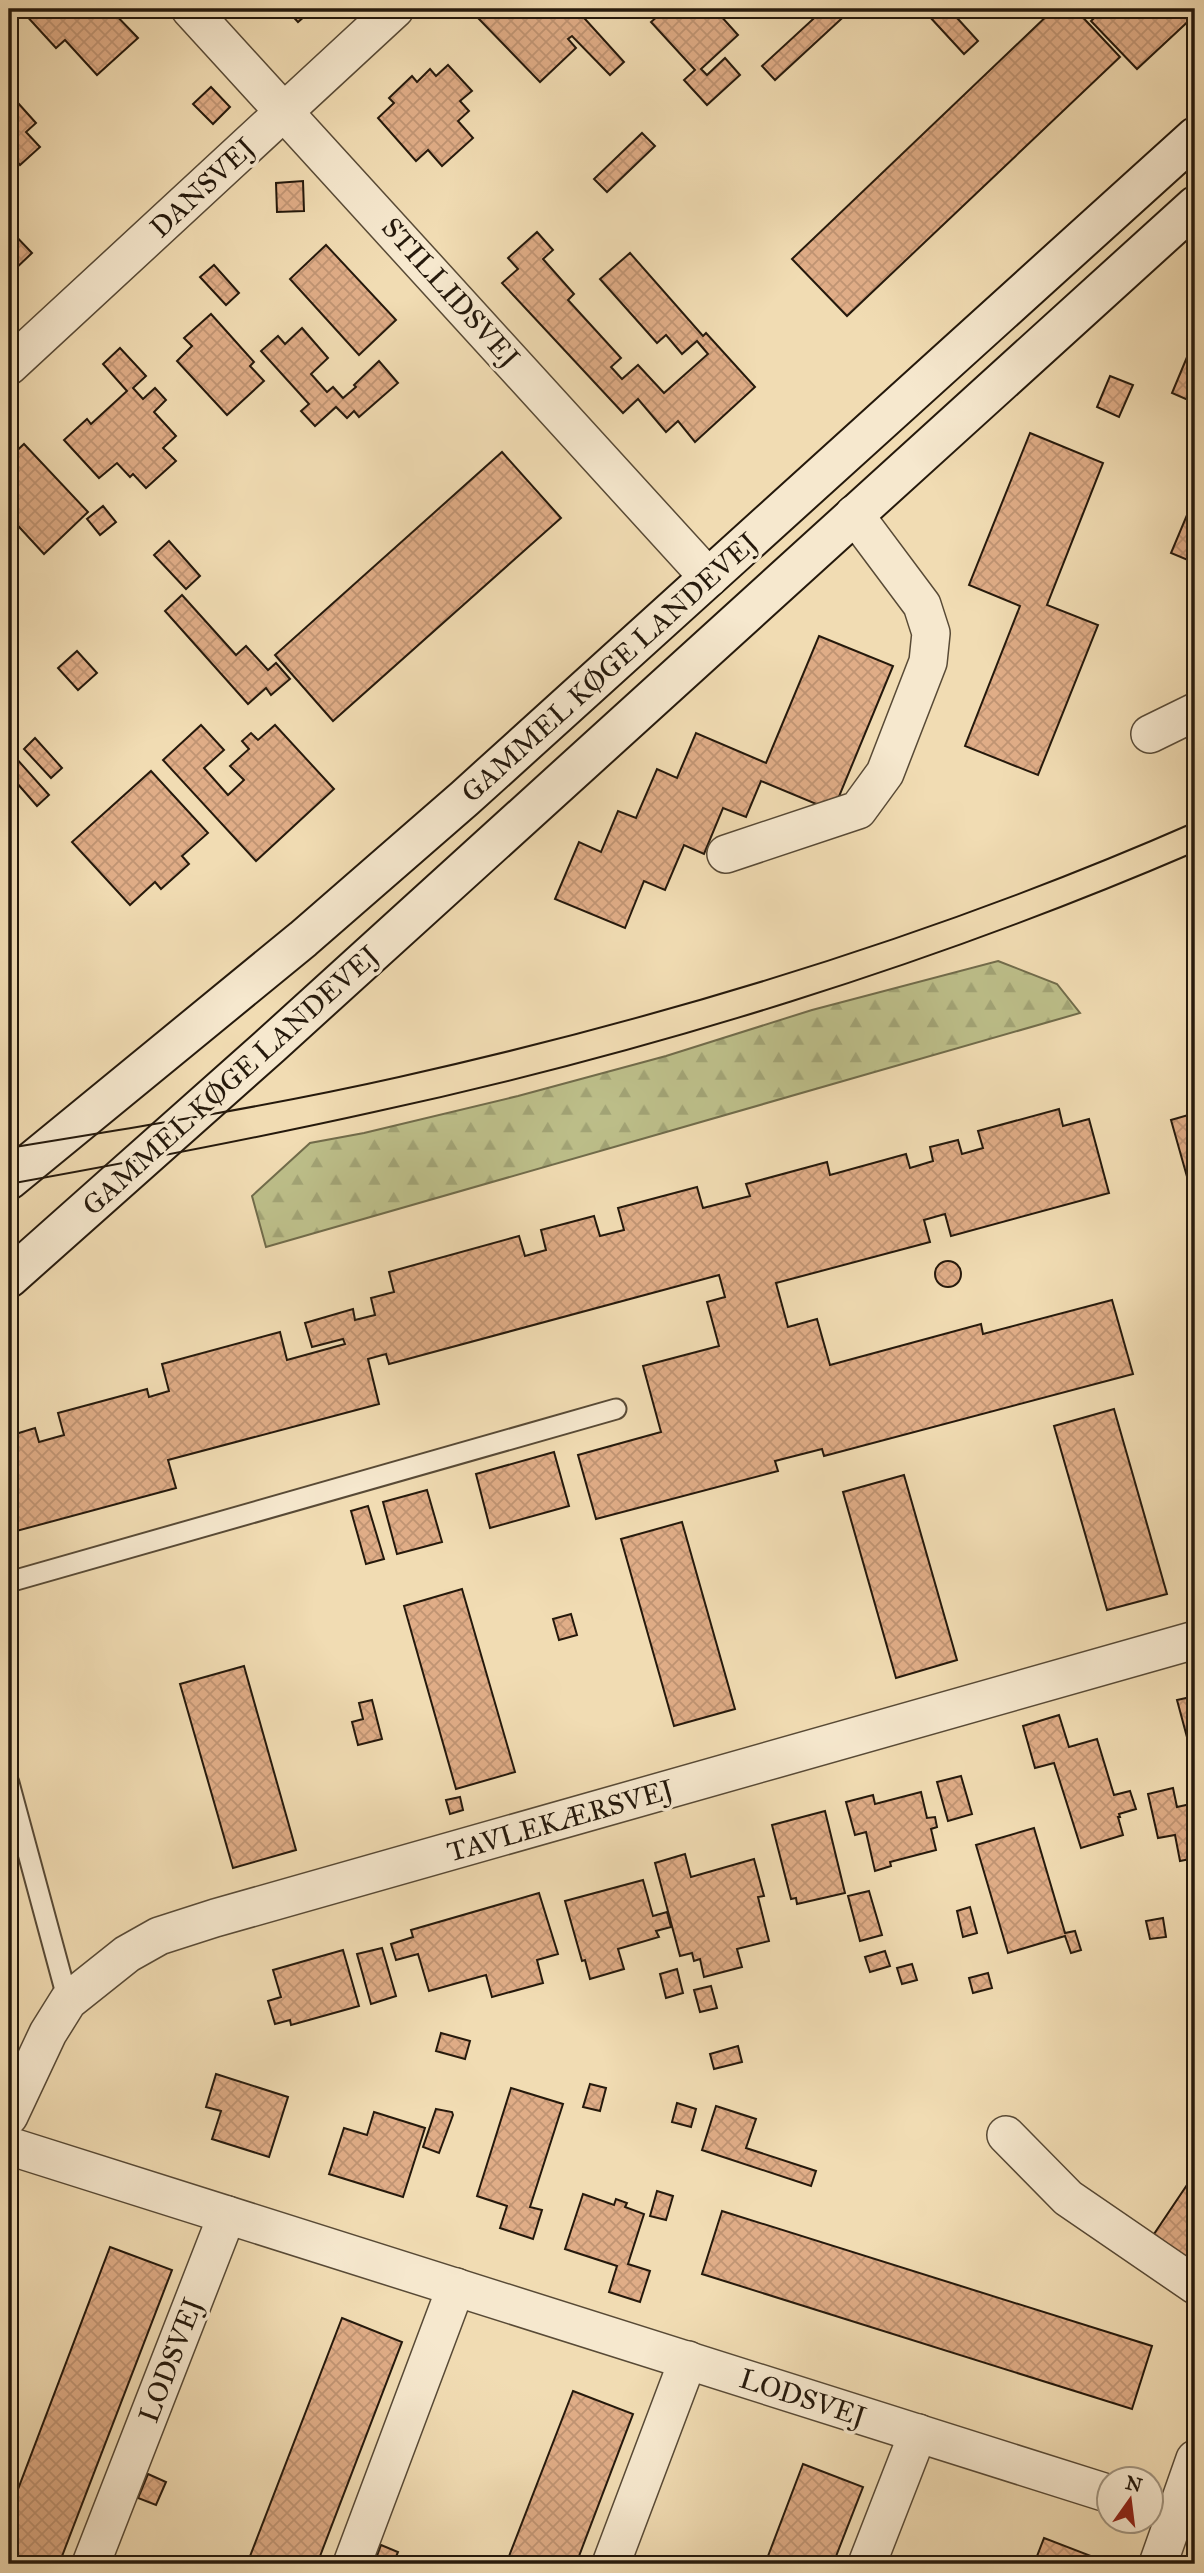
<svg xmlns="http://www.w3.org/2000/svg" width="1204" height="2573" font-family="'IM FELL Great Primer',serif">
<defs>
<pattern id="forest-firs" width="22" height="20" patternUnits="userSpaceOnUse" patternTransform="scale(1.75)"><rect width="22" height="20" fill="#bdbf8a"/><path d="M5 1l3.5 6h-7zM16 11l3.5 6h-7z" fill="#a2a476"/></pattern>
<pattern id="building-cross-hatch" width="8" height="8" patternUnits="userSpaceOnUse" patternTransform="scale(1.75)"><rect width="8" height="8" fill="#e0ad87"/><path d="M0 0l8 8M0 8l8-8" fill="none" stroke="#c09473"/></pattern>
</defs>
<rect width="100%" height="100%" fill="#f1dcb3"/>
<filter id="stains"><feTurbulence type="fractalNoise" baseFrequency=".00286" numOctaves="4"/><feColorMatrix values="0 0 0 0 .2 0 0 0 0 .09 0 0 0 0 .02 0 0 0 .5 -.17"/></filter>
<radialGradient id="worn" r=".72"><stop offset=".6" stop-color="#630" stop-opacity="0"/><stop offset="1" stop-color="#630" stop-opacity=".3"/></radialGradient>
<path fill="url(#forest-firs)" stroke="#716c4b" stroke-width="2" d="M998,961L1057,984L1080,1013L266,1247L252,1196L310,1143L364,1133L518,1096L666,1056L812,1010Z"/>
<g fill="url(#building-cross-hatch)" stroke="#25190c" stroke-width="2">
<path d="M29,9H110L138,38L97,75L65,40L56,48L24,13Z"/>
<path d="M286,9H313L298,22Z"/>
<path d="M487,9H576L624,62L610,75L572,36L568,39L576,48L540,82L478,18Z"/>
<path d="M666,9H724L719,14L738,35L701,69L707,75L725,58L740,75L707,105L684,80L695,70L651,22Z"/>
<path d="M824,9H852L775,80L762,66Z"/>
<path d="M938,9H949L978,41L964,54L929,16Z"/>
<path d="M1054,9H1075L1120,57L847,316L792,259Z"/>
<path d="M1104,9H1195V15L1137,69L1091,21Z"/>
<path d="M448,65L472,91L460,101L469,111L458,121L473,138L442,166L428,150L416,161L378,118L394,103L389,98L412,76L417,82L430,69L436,76Z"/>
<path d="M211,87L230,107L213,124L193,104Z"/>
<path d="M9,93L36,123L26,132L40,147L20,165L9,153Z"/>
<path d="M642,133L655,146L607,192L594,179Z"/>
<path d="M303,181L304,211L277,212L276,183Z"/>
<path d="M9,229L32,253L13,271L9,267Z"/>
<path d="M537,232L553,250L543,259L574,294L568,300L621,358L611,367L622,379L638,365L664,393L708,354L697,341L682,354L666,335L657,343L600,279L630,253L703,336L706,333L755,387L695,442L678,421L666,432L638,399L623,413L502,283L518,269L508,258Z"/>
<path d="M326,245L396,320L359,355L290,279Z"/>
<path d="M214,265L239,293L226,305L200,277Z"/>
<path d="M211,314L254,362L250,366L264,381L227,415L177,361L192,346L184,338Z"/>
<path d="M302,328L328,358L311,374L327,392L333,387L343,398L356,387L354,385L379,361L398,383L359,417L354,411L347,418L336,407L315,426L301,411L309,404L261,351L278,336L285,344Z"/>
<path d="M1195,338V403L1172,393Z"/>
<path d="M120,348L146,376L133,388L143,399L155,388L166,400L154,412L176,436L163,448L176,461L146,488L133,474L130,477L117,463L99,478L64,440L87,419L91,424L127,391L103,364Z"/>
<path d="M1110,376L1133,385L1119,417L1097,407Z"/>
<path d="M1030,433L1103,463L1047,605L1098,625L1038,775L965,746L1020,606L969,585Z"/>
<path d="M24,444L88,512L44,554L9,516V458Z"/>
<path d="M502,452L561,518L333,721L275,655Z"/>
<path d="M1195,496V563L1171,553Z"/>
<path d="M103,506L116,522L100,535L87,519Z"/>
<path d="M169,541L200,576L186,589L154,555Z"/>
<path d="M182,595L236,655L246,646L268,670L276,663L290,679L271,695L266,688L248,704L165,611Z"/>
<path d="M819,636L893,666L833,811L761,781L746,817L723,808L704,854L684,845L665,890L644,881L625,928L555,899L579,842L601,852L618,811L636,818L657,769L677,778L696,733L766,763Z"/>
<path d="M77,651L97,673L78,690L58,668Z"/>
<path d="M201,725L224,750L204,768L228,795L244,780L230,766L249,749L242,741L251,733L258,740L275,725L334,789L256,861L163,760Z"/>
<path d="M35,738L62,768L51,778L24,749Z"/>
<path d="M15,757L49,795L37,806L9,774V763Z"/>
<path d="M151,771L208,833L182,856L189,864L161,889L155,882L130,905L72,842Z"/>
<path d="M1059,1109L1063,1126L1089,1119L1109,1193L951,1236L945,1214L924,1220L930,1242L776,1283L788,1327L817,1319L830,1365L981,1324L983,1334L1112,1300L1133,1374L824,1456L822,1449L775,1461L778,1471L596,1519L578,1455L661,1432L643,1366L719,1346L707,1302L725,1297L719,1275L389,1364L386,1354L368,1359L379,1404L168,1460L176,1488L9,1533V1436L35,1428L39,1442L64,1435L58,1413L147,1389L149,1397L169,1391L162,1364L280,1332L287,1360L345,1344L343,1339L312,1347L305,1323L353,1309L355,1320L375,1315L371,1298L394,1292L389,1272L519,1236L525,1256L546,1250L541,1230L594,1216L600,1236L624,1230L618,1208L697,1187L703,1208L750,1196L746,1184L827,1162L830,1175L906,1154L910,1168L933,1161L930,1147L958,1140L962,1154L983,1148L978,1131Z"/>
<path d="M1195,1113V1205L1171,1120Z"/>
<circle cx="948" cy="1274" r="13"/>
<path d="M1114,1409L1167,1594L1107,1610L1054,1426Z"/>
<path d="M554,1452L569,1506L490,1528L476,1474Z"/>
<path d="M904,1475L957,1660L896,1678L843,1492Z"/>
<path d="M427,1490L442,1542L397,1554L383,1502Z"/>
<path d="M368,1506L384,1559L366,1564L351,1511Z"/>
<path d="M682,1522L735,1709L674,1726L621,1539Z"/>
<path d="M462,1589L515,1772L456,1789L404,1606Z"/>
<path d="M571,1614L577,1635L559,1640L553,1619Z"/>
<path d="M244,1666L296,1850L233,1868L180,1684Z"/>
<path d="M1195,1696V1751L1191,1752L1177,1700Z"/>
<path d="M372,1700L382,1739L358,1745L352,1722L363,1719L359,1703Z"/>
<path d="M1059,1715L1069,1747L1097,1739L1114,1795L1130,1791L1136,1809L1119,1814L1120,1817H1118L1123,1835L1081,1848L1054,1763L1035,1768L1023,1726Z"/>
<path d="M961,1776L972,1814L948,1821L937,1782Z"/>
<path d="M1173,1788L1177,1807L1195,1803V1858L1180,1861L1175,1835L1158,1838L1148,1794Z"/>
<path d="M921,1792L927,1818L935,1817L937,1827L931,1829L936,1850L890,1862L891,1866L875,1871L866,1832L855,1835L846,1802L873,1795L875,1804Z"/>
<path d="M460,1797L463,1810L450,1814L446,1800Z"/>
<path d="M825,1811L845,1893L797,1904L796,1898L791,1899L772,1825Z"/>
<path d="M1034,1828L1065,1933L1075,1931L1081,1950L1071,1953L1065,1936L1008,1953L976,1845Z"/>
<path d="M685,1854L691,1877L754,1859L764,1896L758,1897L769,1941L737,1949L742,1967L704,1977L700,1959L694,1961L692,1953L680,1956L655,1863Z"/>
<path d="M643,1880L653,1916L667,1912L671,1927L656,1931L659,1937L618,1949L624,1969L590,1979L585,1960L582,1961L565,1901Z"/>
<path d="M869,1891L882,1935L860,1941L848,1896Z"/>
<path d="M539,1893L558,1954L537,1960L543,1983L492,1997L486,1975L429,1991L418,1954L396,1960L391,1944L413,1937L411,1930Z"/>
<path d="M970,1907L977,1933L963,1937L957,1911Z"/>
<path d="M1163,1918L1166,1937L1150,1939L1146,1921Z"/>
<path d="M382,1948L396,1996L371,2004L357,1954Z"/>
<path d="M343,1950L359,2006L291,2025L290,2020L275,2024L268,2001L281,1997L273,1970Z"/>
<path d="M885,1951L890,1966L870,1972L865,1957Z"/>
<path d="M912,1964L917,1980L902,1984L897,1968Z"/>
<path d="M677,1969L683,1993L666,1998L660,1974Z"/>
<path d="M988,1973L992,1988L973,1993L969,1978Z"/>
<path d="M711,1986L717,2008L700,2012L694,1990Z"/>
<path d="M441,2033L470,2041L465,2059L436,2051Z"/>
<path d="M738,2046L742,2062L714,2069L710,2054Z"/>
<path d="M216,2074L288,2097L269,2157L212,2139L221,2111L206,2107Z"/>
<path d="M590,2084L606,2088L600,2111L583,2107Z"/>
<path d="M511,2088L563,2104L530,2207L542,2210L533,2239L500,2228L507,2206L477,2196Z"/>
<path d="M677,2103L696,2109L691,2127L672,2122Z"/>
<path d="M716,2106L756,2119L746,2148L816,2171L811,2186L702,2150Z"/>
<path d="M436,2109L452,2112L453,2115L439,2153L423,2147Z"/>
<path d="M374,2112L425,2128L403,2197L329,2174L344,2128L367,2135Z"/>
<path d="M1195,2173V2271L1150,2240Z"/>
<path d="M657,2191L673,2196L666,2220L650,2216Z"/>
<path d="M583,2194L614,2205L616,2199L627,2203L625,2207L644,2214L628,2264L650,2271L640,2302L609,2292L617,2266L565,2249Z"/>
<path d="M722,2211L1152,2346L1132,2409L702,2274Z"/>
<path d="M110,2247L172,2270L59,2564H9V2513Z"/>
<path d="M342,2318L402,2342L317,2564H247Z"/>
<path d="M573,2391L633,2414L576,2564H506Z"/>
<path d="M803,2464L863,2487L833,2564H765Z"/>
<path d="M148,2474L166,2482L156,2505L138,2498Z"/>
<path d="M1044,2538L1104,2561L1103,2564H1034Z"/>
<path d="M381,2545L398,2552L393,2564H374Z"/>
</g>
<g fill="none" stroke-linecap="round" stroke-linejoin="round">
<defs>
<g id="service">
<path d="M9,1582L616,1409"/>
<path d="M9,1783L68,2001"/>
</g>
<g id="minor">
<path d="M190,9L709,578"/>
<path d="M9,366L395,9"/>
<path d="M1150,734L1195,712"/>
<path d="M726,854L858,810L885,773L928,662L931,633L922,605L854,514"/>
<path d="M9,2116L48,2033L68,2001L127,1954L159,1936L215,1918L1195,1640"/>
<path d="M1006,2135L1068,2198L1195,2285"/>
<path d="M9,2146L1110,2494"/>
<path d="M91,2564L227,2215"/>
<path d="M352,2564L456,2287"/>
<path d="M611,2564L688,2360"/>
<path d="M867,2564L918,2433"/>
<path d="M1158,2564L1195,2459"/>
</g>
<g id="secondary">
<path d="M9,1180L303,939L465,798L1195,137"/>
<path d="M9,1278L271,1045L1195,206"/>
</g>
</defs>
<use href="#service" stroke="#584a36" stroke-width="23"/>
<use href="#minor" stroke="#584a36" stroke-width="40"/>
<use href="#secondary" stroke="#25190c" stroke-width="42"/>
<use href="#service" stroke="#f6e8ce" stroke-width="19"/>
<use href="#minor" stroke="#f6e8ce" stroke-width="37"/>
<use href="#secondary" stroke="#f6e8ce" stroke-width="38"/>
<g stroke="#25190c" stroke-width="2">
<path d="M9,1148C139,1127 270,1106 399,1077C671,1016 940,934 1195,822"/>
<path d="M9,1184C131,1162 253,1139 374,1112C651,1052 935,964 1195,852"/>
</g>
</g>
<g text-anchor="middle" stroke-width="7" stroke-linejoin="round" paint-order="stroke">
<g font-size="28" fill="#25190c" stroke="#f6e8ce">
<text transform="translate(202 187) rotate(-43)" y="10">DANSVEJ</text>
<text transform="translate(451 292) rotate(48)" y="10">STILLIDSVEJ</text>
<text transform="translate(609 667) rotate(-42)" y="10">GAMMEL KØGE LANDEVEJ</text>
<text transform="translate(230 1080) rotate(-42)" y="10">GAMMEL KØGE LANDEVEJ</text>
<text transform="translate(560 1820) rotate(-16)" y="10">TAVLEKÆRSVEJ</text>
<text transform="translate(170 2360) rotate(-69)" y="10">LODSVEJ</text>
<text transform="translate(803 2397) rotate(18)" y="10">LODSVEJ</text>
</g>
</g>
<rect width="1204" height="2573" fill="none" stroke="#f1dcb3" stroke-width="35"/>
<rect x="10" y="10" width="1183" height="2552" fill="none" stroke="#25190c" stroke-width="3.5"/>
<rect x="18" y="18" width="1169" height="2538" fill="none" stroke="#25190c" stroke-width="2"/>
<g transform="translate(1130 2500) rotate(14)"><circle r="33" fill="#f6e8ce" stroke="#a29580" stroke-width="2"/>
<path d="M0-5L12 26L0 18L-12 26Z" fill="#8f2418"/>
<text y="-10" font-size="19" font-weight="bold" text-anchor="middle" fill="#25190c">N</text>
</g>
<rect width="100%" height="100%" filter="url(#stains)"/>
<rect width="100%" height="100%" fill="url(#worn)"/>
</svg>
